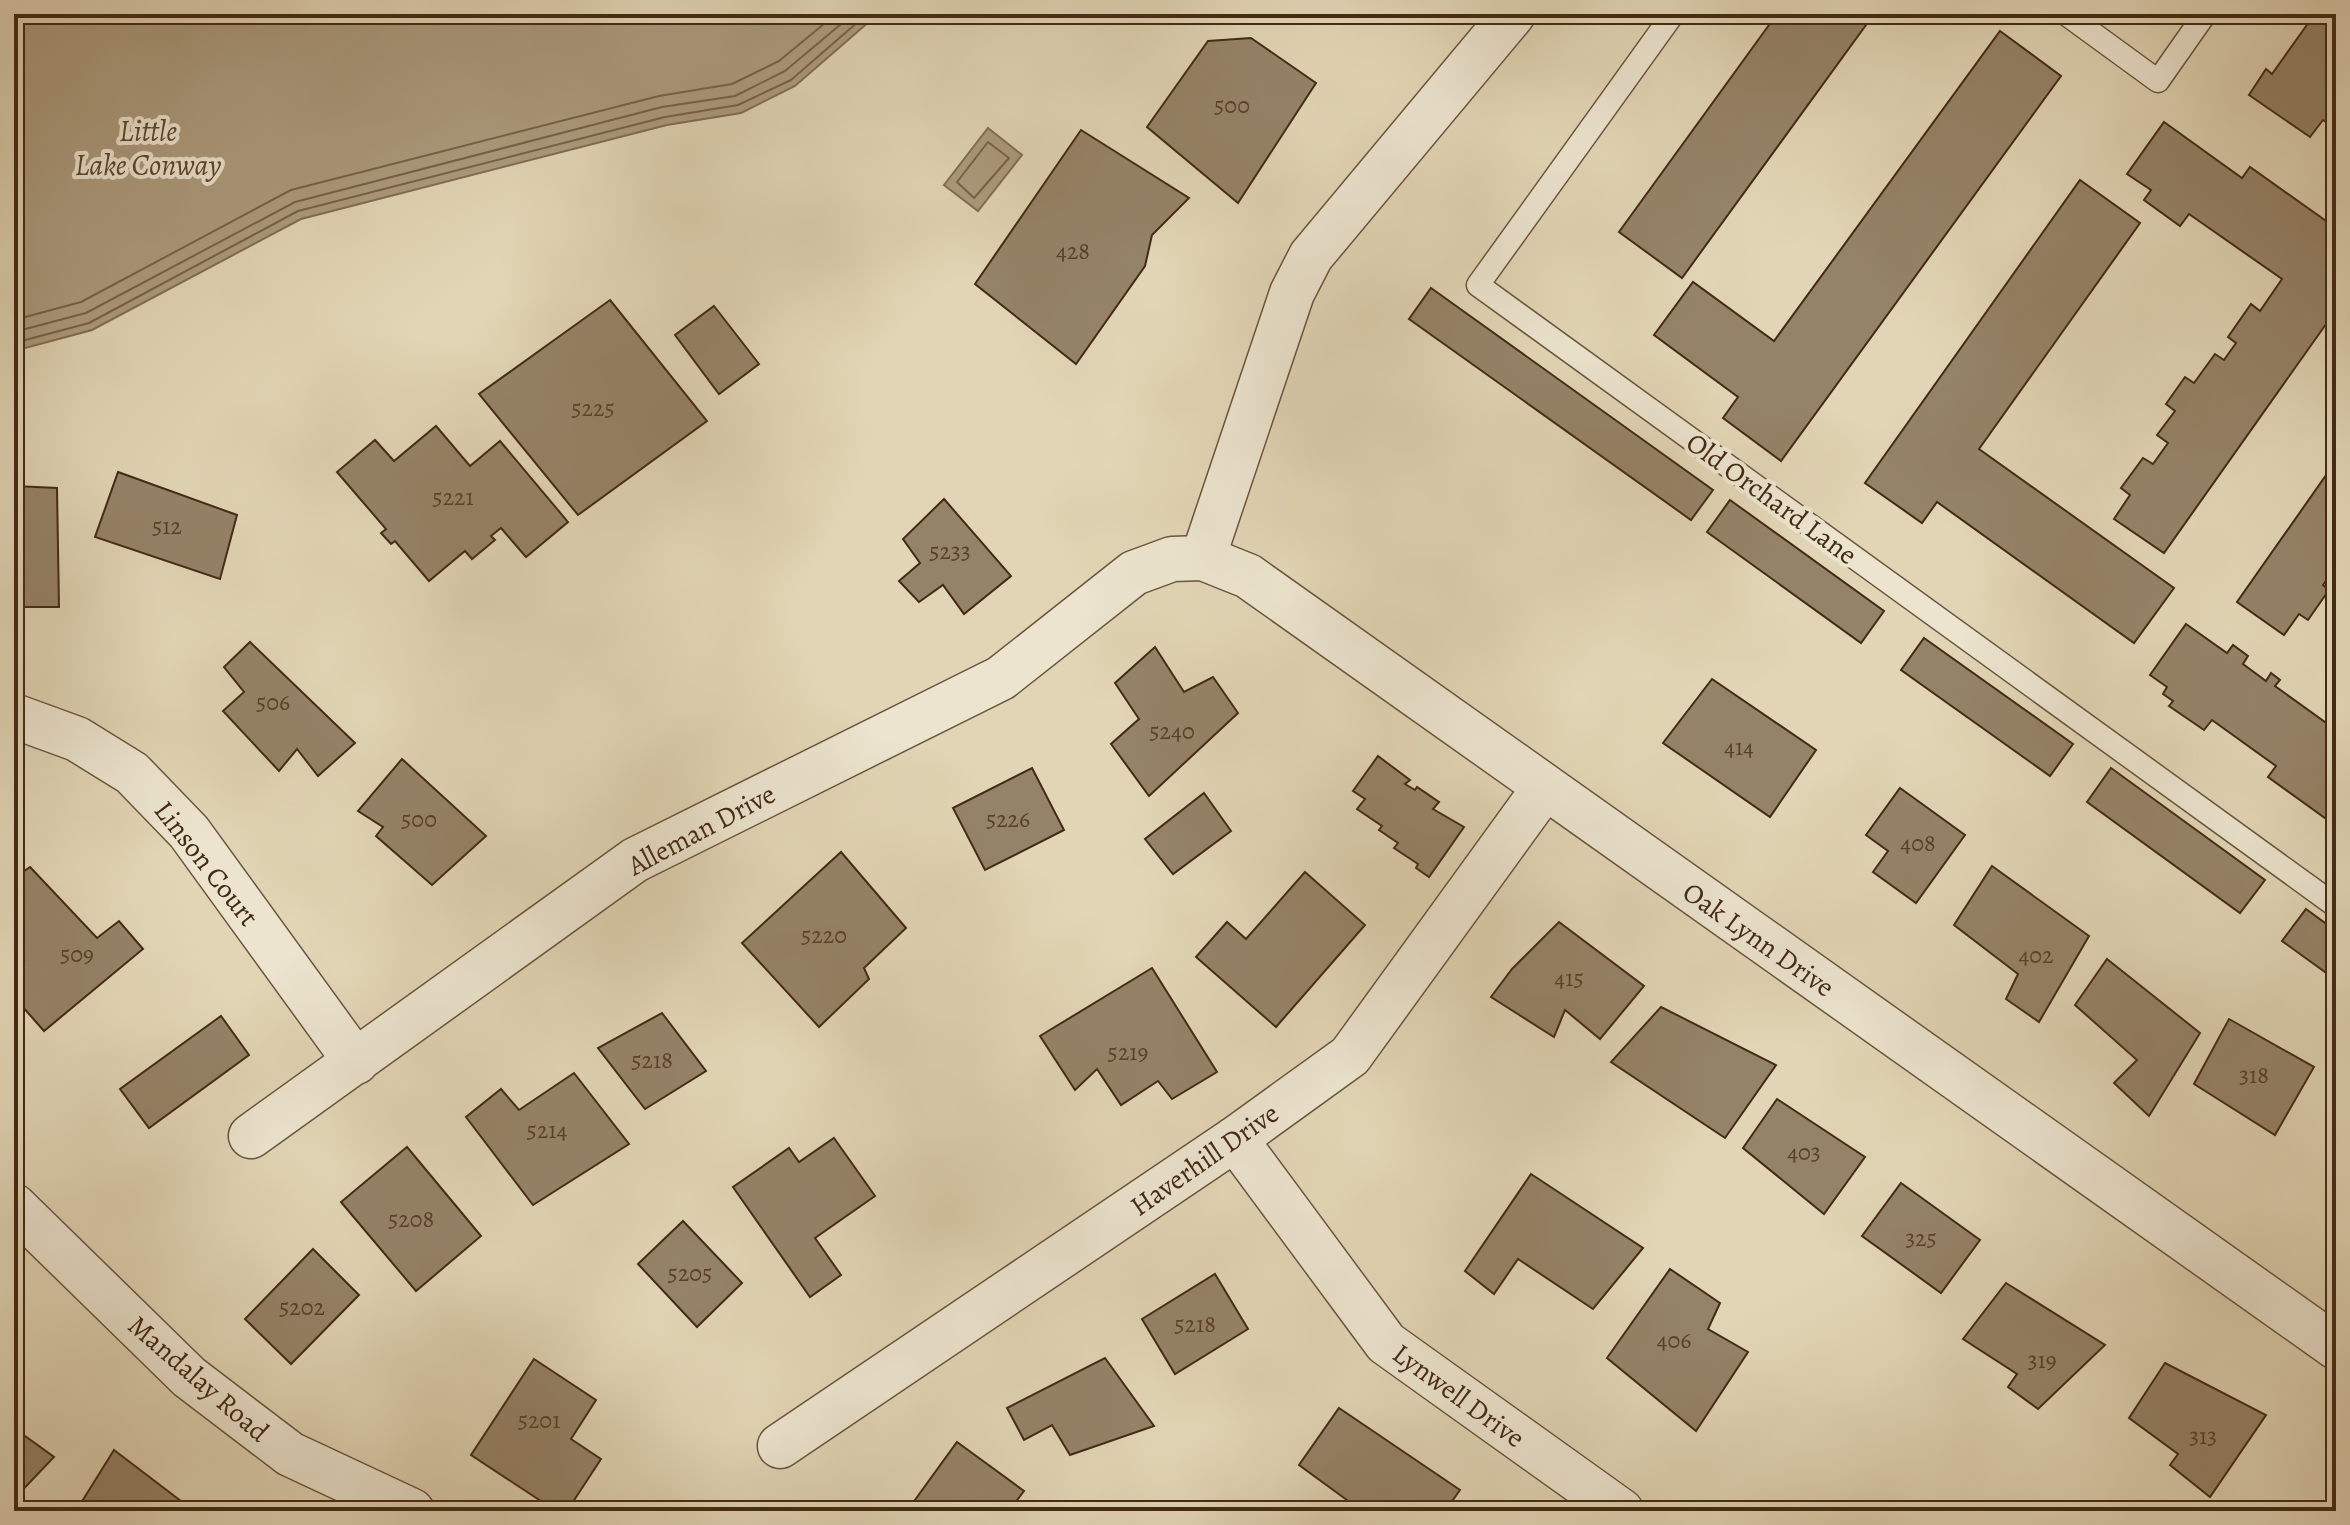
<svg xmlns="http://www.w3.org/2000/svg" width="2350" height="1525" font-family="Alegreya,serif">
<rect width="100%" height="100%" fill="#e1d5b5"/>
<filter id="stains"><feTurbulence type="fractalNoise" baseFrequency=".0025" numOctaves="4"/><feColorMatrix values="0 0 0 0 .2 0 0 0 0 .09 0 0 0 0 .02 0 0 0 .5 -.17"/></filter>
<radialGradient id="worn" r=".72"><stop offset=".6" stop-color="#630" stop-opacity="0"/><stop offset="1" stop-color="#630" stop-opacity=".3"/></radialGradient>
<g fill="#ab9b7e" stroke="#816e54" stroke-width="2">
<path d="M14,14H878L795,86L741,113L667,125L301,219L92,330L14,351Z"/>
<path d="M988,128L1022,155L978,211L944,185Z"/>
</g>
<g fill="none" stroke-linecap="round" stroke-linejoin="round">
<g stroke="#776249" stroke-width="2">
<path d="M988,142L1009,158L974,198L957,182Z"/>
<path d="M14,320L81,302L291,190L659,96L732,84L779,61L836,14"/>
<path d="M14,332L86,313L295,202L662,107L735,96L785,71L853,14"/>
<path d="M14,343L89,323L298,211L665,117L738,105L791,80L867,14"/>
</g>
</g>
<g fill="#958368" stroke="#432a14" stroke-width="2">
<path d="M1777,14H1874L1682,278L1619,232Z"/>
<path d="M2298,14H2336V129L2323,120L2310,137L2249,95L2266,69L2272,74L2309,22Z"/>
<path d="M2000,31L2061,76L1781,461L1723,418L1738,397L1654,335L1693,282L1774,341Z"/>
<path d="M1251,38L1316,83L1238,203L1147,127L1208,41Z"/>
<path d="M2164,122L2242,178L2250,167L2336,228V310L2164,553L2114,519L2130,495L2121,488L2143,458L2153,464L2168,443L2157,435L2175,411L2166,404L2185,377L2194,383L2215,354L2224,360L2236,343L2228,337L2251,304L2260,311L2282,279L2189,214L2180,226L2144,200L2151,190L2127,174Z"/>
<path d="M1081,130L1189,198L1152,235L1145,266L1076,364L975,284Z"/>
<path d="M2080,180L2140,223L1979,449L2174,588L2134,643L1937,502L1922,523L1865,483Z"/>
<path d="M1431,288L1713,490L1691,520L1409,319Z"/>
<path d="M610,300L707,421L578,515L479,394Z"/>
<path d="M714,306L759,364L719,394L675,335Z"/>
<path d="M436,426L470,466L500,441L568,522L526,557L501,528L491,536L495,540L472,559L465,551L429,581L395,541L391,544L381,533L386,529L337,472L375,440L394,461Z"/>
<path d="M2336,461V567L2323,585L2329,590L2308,620L2299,614L2284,635L2237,602Z"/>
<path d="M118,472L237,515L220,579L95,537Z"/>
<path d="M14,486L57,488L59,607H14Z"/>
<path d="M944,499L1011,576L964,614L943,585L919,602L899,581L920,563L903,539Z"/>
<path d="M1730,500L1884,611L1861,643L1707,532Z"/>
<path d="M2186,624L2227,653L2233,645L2248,656L2243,664L2266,681L2271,673L2280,680L2275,686L2336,730V826L2268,777L2276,766L2212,720L2204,730L2169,706L2173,701L2163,694L2167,687L2150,675Z"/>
<path d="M1924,638L2073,744L2050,776L1901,670Z"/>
<path d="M250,642L355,743L318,776L297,749L279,771L223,711L244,692L224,667Z"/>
<path d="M1155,647L1184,692L1213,677L1238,713L1149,796L1111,744L1139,719L1115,683Z"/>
<path d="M1712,679L1816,750L1770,817L1663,743Z"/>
<path d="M1378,756L1410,780L1405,784L1415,790L1417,787L1439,802L1433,809L1464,827L1429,877L1416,868L1418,864L1394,848L1398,843L1379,830L1382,826L1357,809L1365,799L1353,791Z"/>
<path d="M402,759L486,836L432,885L376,836L383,827L358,811Z"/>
<path d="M1032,768L1064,830L985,870L953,808Z"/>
<path d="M2111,768L2265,880L2240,913L2087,802Z"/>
<path d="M1900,788L1965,835L1916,903L1873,872L1888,851L1866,835Z"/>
<path d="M1204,793L1231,831L1173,874L1145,839Z"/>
<path d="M841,852L906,928L864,968L869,979L819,1027L742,943Z"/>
<path d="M1992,866L2089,936L2039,1022L2006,999L2018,974L1954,925Z"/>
<path d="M30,867L97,938L119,921L143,949L44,1031L14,997V966L24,960L14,948V878Z"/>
<path d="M1305,872L1365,925L1276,1027L1196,957L1227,922L1246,939Z"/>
<path d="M2306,909L2336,931V980L2282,941Z"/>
<path d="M1559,922L1644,986L1600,1039L1565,1010L1554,1037L1491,997L1512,969Z"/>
<path d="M2107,959L2200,1033L2149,1116L2114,1083L2137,1060L2075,1005Z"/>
<path d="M1152,968L1217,1072L1172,1099L1158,1081L1121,1105L1097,1069L1075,1090L1040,1036Z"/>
<path d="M1661,1007L1776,1065L1725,1138L1611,1062Z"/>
<path d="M662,1013L706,1071L645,1109L598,1048Z"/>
<path d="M221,1016L249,1055L149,1128L120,1089Z"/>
<path d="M2229,1019L2314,1067L2275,1135L2194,1084Z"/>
<path d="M574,1073L629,1144L533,1205L466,1117L501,1089L519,1110Z"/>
<path d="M1777,1099L1865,1157L1824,1214L1743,1148Z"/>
<path d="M834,1138L875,1196L815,1238L841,1275L810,1297L733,1187L789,1148L799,1162Z"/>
<path d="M407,1147L481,1236L416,1291L341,1202Z"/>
<path d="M1531,1174L1643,1248L1593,1309L1518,1259L1494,1294L1465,1271Z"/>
<path d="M1901,1183L1980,1240L1941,1293L1862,1236Z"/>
<path d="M683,1221L742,1283L697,1327L638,1264Z"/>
<path d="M313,1249L359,1295L291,1364L245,1319Z"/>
<path d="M1670,1269L1720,1303L1708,1329L1748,1352L1696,1431L1607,1358Z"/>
<path d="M1215,1274L1248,1329L1175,1374L1142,1319Z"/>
<path d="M2006,1283L2105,1345L2038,1409L2008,1387L2017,1374L1963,1339Z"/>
<path d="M1105,1358L1154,1426L1070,1455L1052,1425L1024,1440L1007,1408Z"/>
<path d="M534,1359L596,1400L571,1439L601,1459L567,1511H556L471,1455Z"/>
<path d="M2165,1363L2266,1415L2210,1497L2170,1465L2178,1454L2129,1418Z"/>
<path d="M1339,1408L1460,1490L1445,1511H1362L1299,1465Z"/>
<path d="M14,1428L54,1457L14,1499Z"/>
<path d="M957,1442L1024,1491L1009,1511H907Z"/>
<path d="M114,1450L194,1511H76Z"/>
</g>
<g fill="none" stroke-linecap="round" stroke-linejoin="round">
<defs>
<g id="service">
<path d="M1673,14L1478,285L2336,906"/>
<path d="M2066,14L2158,81L2205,14"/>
</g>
<g id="minor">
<path d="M1203,558L1292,293L1311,256L1513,14"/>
<path d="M14,716L77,739L132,773L189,832L356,1062"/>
<path d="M251,1136L635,860L1001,678L1134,573L1172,559L1203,558L1248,576L2336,1347"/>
<path d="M1235,1139L1386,1343L1621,1511"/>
<path d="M14,1206L189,1377L290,1454L412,1511"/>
<path d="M780,1446L1235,1139L1350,1056L1545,787"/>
</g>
</defs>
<use href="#service" stroke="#6a553c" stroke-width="25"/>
<use href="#minor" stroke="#6a553c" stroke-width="47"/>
<use href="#service" stroke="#ece4cf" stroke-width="22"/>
<use href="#minor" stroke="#ece4cf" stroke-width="44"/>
</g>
<g text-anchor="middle" stroke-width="8" stroke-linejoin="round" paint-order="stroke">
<g font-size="24" fill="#584029">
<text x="1232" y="113">500</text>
<text x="1073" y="259">428</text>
<text x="593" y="416">5225</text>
<text x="453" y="505">5221</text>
<text x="167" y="534">512</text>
<text x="950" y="559">5233</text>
<text x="273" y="710">506</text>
<text x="1172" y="739">5240</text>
<text x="1739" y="755">414</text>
<text x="419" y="827">500</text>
<text x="1008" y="827">5226</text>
<text x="1918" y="851">408</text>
<text x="824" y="943">5220</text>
<text x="77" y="962">509</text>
<text x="2036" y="963">402</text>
<text x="1569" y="986">415</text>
<text x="1128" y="1060">5219</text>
<text x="652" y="1068">5218</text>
<text x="2254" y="1083">318</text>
<text x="547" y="1138">5214</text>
<text x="1804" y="1160">403</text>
<text x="411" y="1227">5208</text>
<text x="1921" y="1246">325</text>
<text x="690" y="1281">5205</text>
<text x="302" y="1315">5202</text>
<text x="1195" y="1332">5218</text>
<text x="1674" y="1348">406</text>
<text x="2042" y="1368">319</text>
<text x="539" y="1428">5201</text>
<text x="2203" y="1444">313</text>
</g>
<g font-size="28" fill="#432a14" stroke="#ece4cf">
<text transform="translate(1772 498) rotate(36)" y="10">Old Orchard Lane</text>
<text transform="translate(701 829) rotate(-28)" y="10">Alleman Drive</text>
<text transform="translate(207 863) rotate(52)" y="10">Linson Court</text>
<text transform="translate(1759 939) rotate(35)" y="10">Oak Lynn Drive</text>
<text transform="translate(1204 1159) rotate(-35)" y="10">Haverhill Drive</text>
<text transform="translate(199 1378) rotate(41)" y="10">Mandalay Road</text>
<text transform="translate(1459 1395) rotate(36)" y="10">Lynwell Drive</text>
</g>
<g font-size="30" font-style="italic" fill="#5d462e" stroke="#ece4cf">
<text x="148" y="141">Little<tspan x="148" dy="34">Lake Conway</tspan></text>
</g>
</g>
<rect width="2350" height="1525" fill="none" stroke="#e1d5b5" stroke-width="48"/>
<rect x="16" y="16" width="2318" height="1493" fill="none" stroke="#432a14" stroke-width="4"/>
<rect x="24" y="24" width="2302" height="1477" fill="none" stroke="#432a14" stroke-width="2"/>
<rect width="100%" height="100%" filter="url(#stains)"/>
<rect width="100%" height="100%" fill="url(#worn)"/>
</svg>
